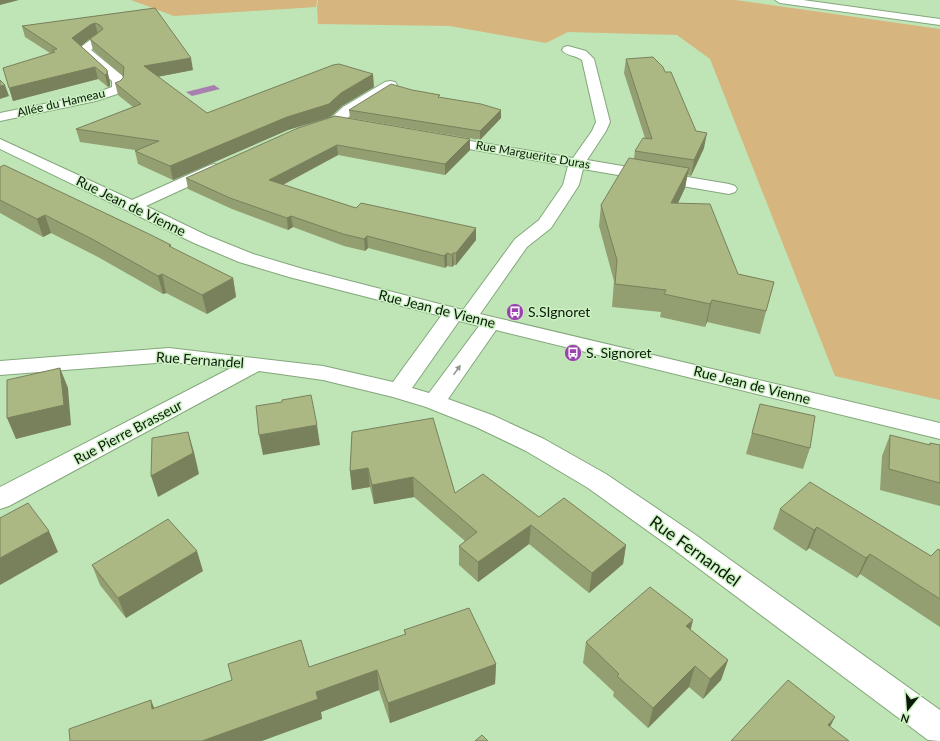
<svg xmlns="http://www.w3.org/2000/svg" width="940" height="741" font-family="Lato,sans-serif">
<rect width="100%" height="100%" fill="#bfe4b6"/>
<g fill="#d7b57e">
<path d="M131,0H317L316,7L174,16Z"/>
<path d="M318,0H735L940,29V400L835,376L710,59L677,35L568,32L546,43L450,26L318,24L317,7Z"/>
</g>
<path fill="#a780b0" d="M214,85L220,89L192,96L186,92Z"/>
<g fill="none" stroke-linecap="round" stroke-linejoin="round">
<defs>
<g id="minor">
<path d="M98,36L102,37L104,40L91,50L124,77L126,80L125,89L123,92L96,101L0,121V113L93,94L112,87V81L77,50L94,37Z"/>
<path d="M568,46L586,51L594,59L610,122L606,131L587,160L729,184L735,186L737,189L735,192L729,194L583,169L579,185L551,228L527,247L480,314L940,423V439L496,330L448,399L492,415L544,439L606,474L693,533L940,710V741L928,740L673,549L588,488L526,451L476,427L426,407L393,397L323,380L259,371L9,506L0,509V487L231,368L169,362L0,375V361L169,348L323,366L393,382L441,316L289,277L239,262L194,243L0,149V139L132,200L208,166L214,164L220,166L222,169L220,172L146,206L206,235L253,254L303,269L463,310L515,239L539,220L563,185L568,166L440,144L435,143L433,140L435,137L440,136L573,158L592,131L596,122L582,60C576,55 566,56 562,50L564,47ZM459,321L479,326L429,393L412,388Z"/>
<path d="M390,81L395,82L397,85L395,88L353,113L341,124L314,131L309,130L307,127L309,124L331,118L343,107L385,82Z"/>
</g>
<path id="trunk" d="M775,0H803L940,19V25L780,3Z"/>
</defs>
<use href="#minor" stroke="#83a77b" stroke-width="2"/>
<use href="#trunk" stroke="#83a77b" stroke-width="2"/>
<use href="#minor" fill="#fff" fill-rule="evenodd"/>
<use href="#trunk" fill="#fff" fill-rule="evenodd"/>
</g>
<g fill="#939e71">
<path d="M155,8L193,70L157,77L207,113L374,87L342,106L330,117L288,130L173,180L138,164L135,151V150L80,142L76,129L133,107L118,95L115,83L120,81L123,78V76L93,50L90,39L94,35L81,46L107,70L110,82V86L108,87L98,79L13,101L9,88L50,53L25,37L22,26Z"/>
<path d="M626,59L665,72L696,131L704,148L691,176L687,175L685,188L678,203L738,274L774,282L760,334L707,322L705,327L660,317L661,312L612,307L614,281L599,226L601,205L634,158L635,151L645,138L624,73Z"/>
<path d="M412,90L440,98L501,110V118L480,140L350,118L349,110Z"/>
<path d="M335,116L470,150L445,175L338,155L283,185L356,208L476,240L456,265H454L452,267L447,266L445,268L368,248L365,251L344,246L293,227L288,230L232,209L188,189L186,178Z"/>
<path d="M0,167L171,245V248L233,278L236,297L207,314L166,293L163,294L98,257L51,233L43,237L0,213Z"/>
<path d="M760,404L810,448L803,469L746,454Z"/>
<path d="M352,432L455,493L539,517L626,545L623,564L589,593L529,544L478,582L459,565V546L465,541L414,497L374,504L370,487L352,490L350,471Z"/>
<path d="M890,435L929,445L930,443L940,445V506L880,490L882,456Z"/>
<path d="M780,509L931,556L940,550V627L860,574L857,578L809,548L806,551L773,529Z"/>
<path d="M92,565L203,571L126,618L100,585Z"/>
<path d="M404,630L496,664L495,684L390,723L379,690L321,712L322,719L70,741L154,708L309,667L405,635Z"/>
<path d="M691,630L728,660L721,680L703,699L689,687L648,728L613,696L614,692L583,663L586,642Z"/>
</g>
<g fill="#78815c">
<path d="M0,0H19L0,5Z"/>
<path d="M95,23L98,35L93,36L76,50L72,38L90,25Z"/>
<path d="M191,58L193,70L146,79L144,66Z"/>
<path d="M95,67L98,79L13,101L9,88Z"/>
<path d="M107,70L110,82V86L108,87L105,75Z"/>
<path d="M373,74L374,87L342,106L330,117L288,130L173,180L170,166L341,93Z"/>
<path d="M5,85L9,96L0,99V86Z"/>
<path d="M501,110V118L480,140V131Z"/>
<path d="M707,133L704,148L691,176L694,160Z"/>
<path d="M470,139V150L445,175V164Z"/>
<path d="M337,145L338,155L271,191L269,180Z"/>
<path d="M689,168L685,188L668,224L671,203Z"/>
<path d="M45,215L51,233L43,237L37,219Z"/>
<path d="M291,216L293,227L288,230L287,218Z"/>
<path d="M476,228V240L456,265V253Z"/>
<path d="M367,236L368,248L365,251L364,239Z"/>
<path d="M447,253V266L445,268L444,256Z"/>
<path d="M453,253L454,265L452,267V255Z"/>
<path d="M162,274L166,293L163,294L158,276Z"/>
<path d="M233,278L236,297L207,314L202,295Z"/>
<path d="M712,300L707,322L705,327L710,304Z"/>
<path d="M60,368L68,388L71,425L16,439L7,418Z"/>
<path d="M317,425L320,445L263,455L259,435Z"/>
<path d="M188,432L194,452L199,474L158,497L151,476Z"/>
<path d="M368,468L370,487L352,490L350,471Z"/>
<path d="M413,477L414,497L374,504L372,485Z"/>
<path d="M531,525L529,544L478,582V562Z"/>
<path d="M817,527L809,548L806,551L814,530Z"/>
<path d="M49,531L58,552L0,585V558Z"/>
<path d="M626,545L623,564L589,593L592,573Z"/>
<path d="M197,551L203,571L126,618L118,598Z"/>
<path d="M870,554L860,574L857,578L866,558Z"/>
<path d="M693,620L688,641L686,626Z"/>
<path d="M728,660L721,680L703,699L710,679Z"/>
<path d="M496,664L495,684L390,723L388,703Z"/>
<path d="M695,666L689,687L648,728L653,708Z"/>
<path d="M377,670L379,690L321,712L322,719L262,741H202L316,692Z"/>
<path d="M151,700L159,720L152,709Z"/>
<path d="M835,717L825,737L828,725Z"/>
</g>
<g fill="#abb883" stroke="#78815c">
<path d="M155,8L191,58L144,66L207,113L333,65L339,64L373,74L341,93L329,104L287,117L170,166L135,151L159,141L76,129L141,104L115,83L120,81L123,78L124,67L90,39L103,29L100,25L95,23L90,25L72,38L107,70V74L105,75L95,67L9,88L3,68L55,52L52,50L57,49L22,26Z"/>
<path d="M653,57L663,67L665,72H671L696,131L707,133L694,160L635,151L643,138L652,139L626,59Z"/>
<path d="M0,80L5,85L0,86Z"/>
<path d="M391,84L412,90L440,95L438,97L481,104L501,110L480,131L349,110Z"/>
<path d="M335,116L470,139L445,164L337,145L269,180L356,208L361,203L476,228L456,253H453L452,255L447,253L444,256L367,236L364,239L343,234L291,216L287,218L230,198L186,178L298,128Z"/>
<path d="M629,158L689,168L671,203L710,204L738,274L774,282L766,311L712,300L710,304L664,294L666,290L615,284L617,260L601,205Z"/>
<path d="M4,165L149,234L171,245L169,246L233,278L202,295L162,274L158,276L92,239L45,215L37,219L0,200V167Z"/>
<path d="M60,368L64,405L7,418V380Z"/>
<path d="M311,395L317,425L259,435L256,406L282,402V400Z"/>
<path d="M760,404L815,416L810,448L752,433Z"/>
<path d="M433,418L455,493L483,474L539,517L564,498L626,545L592,573L531,525L478,562L459,546L477,532L413,477L372,485L368,468L350,471L352,432Z"/>
<path d="M188,432L193,453L151,476L152,438Z"/>
<path d="M890,435L930,445V443L940,445V483L889,469Z"/>
<path d="M810,482L931,556L938,549L940,550V599L870,554L866,558L817,527L814,530L780,509Z"/>
<path d="M28,503L49,531L0,558V518Z"/>
<path d="M168,519L197,551L118,598L92,565Z"/>
<path d="M650,587L693,620L686,626L728,660L710,679L695,666L653,708L617,676L619,674L586,642Z"/>
<path d="M469,608L496,664L388,703L377,670L316,692L318,699L202,741H70L69,729L151,700L152,709L232,680L228,664L301,640L309,667L406,634L404,630Z"/>
<path d="M788,680L835,717L828,725L849,741H731Z"/>
<path d="M482,735L488,741H475Z"/>
</g>
<defs><path id="oneway-solid" d="M-6-.8H1V-3.2L6.5 0L1 3.2V.8H-6Z"/></defs>
<use fill="#929890" href="#oneway-solid" transform="translate(457 370) rotate(-54)"/>
<defs>
<symbol id="bus-disc" viewBox="-11 -11 22 22"><circle r="9.5" fill="#9a42ae" stroke="#ccf2c3"/><path d="M-5-6H5V4H4V6H2V4H-2V6H-4V4H-5ZM-3.5-4V0h7V-4ZM-3.5 1.2v1.5H-2V1.2ZM2 1.2v1.5H3.5V1.2Z" fill="#fff"/></symbol>
</defs>
<g fill-rule="evenodd">
<use href="#bus-disc" x="505" y="302" width="20" height="20"/>
<use href="#bus-disc" x="563" y="343" width="20" height="20"/>
</g>
<g text-anchor="middle" stroke-width="3" stroke-linejoin="round" paint-order="stroke">
<g font-size="12" fill="#0c1a09" stroke="#ccf2c3">
<text transform="translate(61 103) rotate(-13)" y="4">Allée du Hameau</text>
<text transform="translate(533 155) rotate(10)" y="4">Rue Marguerite Duras</text>
</g>
<g font-size="14" fill="#0c1a09" stroke="#ccf2c3">
<text transform="translate(131 206) rotate(26)" y="5">Rue Jean de Vienne</text>
<text transform="translate(437 309) rotate(14)" y="5">Rue Jean de Vienne</text>
<text transform="translate(200 360) rotate(4)" y="5">Rue Fernandel</text>
<text transform="translate(752 385) rotate(14)" y="5">Rue Jean de Vienne</text>
<text transform="translate(128 432) rotate(-28)" y="5">Rue Pierre Brasseur</text>
</g>
<g font-size="14" fill="#0c1a09" stroke="#ccf2c3" text-anchor="start">
<text x="528" y="317">S.SIgnoret</text>
<text x="586" y="358">S. Signoret</text>
</g>
<g font-size="17" fill="#0c1a09" stroke="#ccf2c3">
<text transform="translate(695 551) rotate(36)" y="6">Rue Fernandel</text>
</g>
</g>
<g transform="translate(908 709) rotate(197)" stroke="#ccf2c3" stroke-width="3" paint-order="stroke">
<path d="M0-3L7 15L0 10L-7 15Z" fill="#0c1a09"/>
<text y="-6" font-size="11" font-weight="bold" text-anchor="middle" fill="#0c1a09">N</text>
</g>
</svg>
